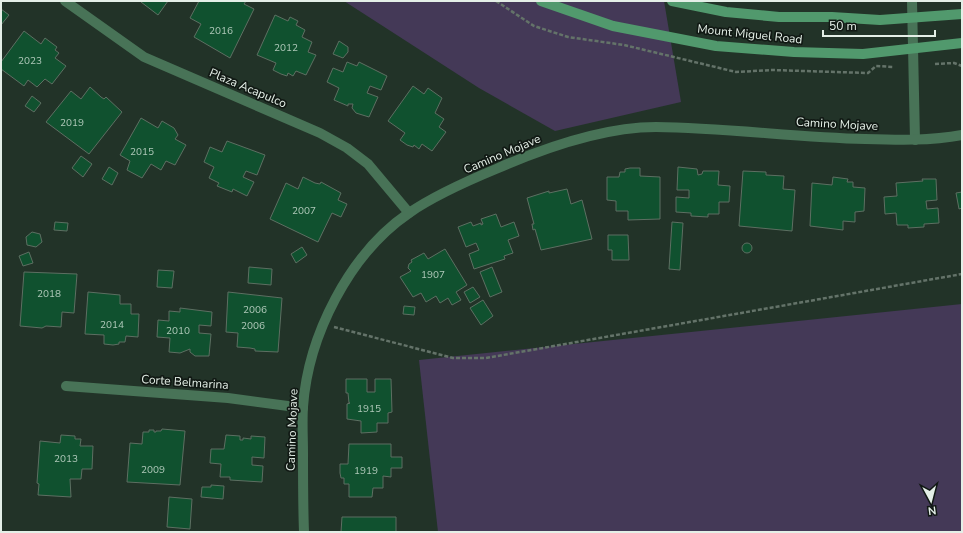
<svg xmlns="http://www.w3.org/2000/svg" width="963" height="533" font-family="'Nunito Sans',sans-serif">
<rect width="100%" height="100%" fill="#223328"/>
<g fill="#443957">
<path d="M344,1H664L681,102L555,131L479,88Z"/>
<path d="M962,304V532H438L419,360Z"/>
</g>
<g fill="#10512f" stroke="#5d6f62">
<path d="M168,1L158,15L141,2L142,1Z"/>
<path d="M199,1H246L244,4L254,9L230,58L194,37L201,24L190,18Z"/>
<path d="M1,9L9,15L1,25Z"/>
<path d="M275,15L288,21L290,17L298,21L296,25L305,30L302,37L312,42L308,52L316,55L306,75L296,71L293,76L288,73L287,76L281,74L273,70L276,63L257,55Z"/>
<path d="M24,31L41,44L45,38L57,47L55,50L59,53L55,58L66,66L52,84L45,79L37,87L28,80L24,86L1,69V62Z"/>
<path d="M339,41L348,47V52L343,58L333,54Z"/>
<path d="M347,62L357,66L359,62L387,76L381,90L370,86L367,93L378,97L369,117L356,113L352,108L353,104H348V106L334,100L339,88L327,82L333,68L343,72Z"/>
<path d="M413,86L424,94L428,88L442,98L435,113L444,119L439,127L446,132L432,151L422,144L419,149L414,145L413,147L407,145L400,140L405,133L388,121Z"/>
<path d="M90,87L101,97L104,99L106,97L122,112L89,154L46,122L71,91L81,99Z"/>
<path d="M32,96L41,103L34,112L25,106Z"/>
<path d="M141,118L158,128L162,121L174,128L178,135L175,139L186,145L175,165L166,161L161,170L151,164L142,178L127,170L130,161L120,155Z"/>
<path d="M227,141L265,155L257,175L246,171L243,177L254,182L247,196L233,189L232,192L217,186L219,183L209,178L214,167L204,162L210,147L222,152Z"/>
<path d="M81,156L92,164L83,177L72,168Z"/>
<path d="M109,167L118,173L112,185L102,179Z"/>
<path d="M678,167L697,169L698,175L702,174L703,171H719L718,185L730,186L729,202H719V214H708V217L691,216V213L676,212V197L689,198V190H677Z"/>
<path d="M630,168H640V176L660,177V219L628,220V211H616V201L607,200V177H619L620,172H625V169Z"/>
<path d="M743,171L766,172V175L784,176L783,189L795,190L792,231L739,226Z"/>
<path d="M303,177L315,183L320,184L321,182L341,193L338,200L347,204L341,217L332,213L318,242L270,219L286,183L298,189Z"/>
<path d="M833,177L848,179L847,182H853V187L865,188L864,211L855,212V222L843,221V230L810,226L812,183L832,185Z"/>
<path d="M922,179H936L937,200L926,201L927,209L938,208L939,223L924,224V227L908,228V225H897L896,213L885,214L884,197L897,196L896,183L923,181Z"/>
<path d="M567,189L571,204L582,200L592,239L541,250L535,229L533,230L532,224H534L527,198L549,191V193Z"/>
<path d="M962,192V208L959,209L956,193Z"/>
<path d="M496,214L501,227L514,222L519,236L508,240L513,253L504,256L505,259L474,269L469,254L479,250L476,243L466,247L458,227L471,222L473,226L481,223V225L483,224L481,219Z"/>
<path d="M55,222L68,223L67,231L54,230Z"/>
<path d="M672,222L683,223L680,270L669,269Z"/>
<path d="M32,232L40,234L42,242L36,247L27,245L26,237Z"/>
<path d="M608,235H628L629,260H612V250H608Z"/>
<circle cx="747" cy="248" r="5"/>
<path d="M302,247L307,255L296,263L291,254Z"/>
<path d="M445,249L467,285L456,292L461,300L452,305L448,298L440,303L436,296L426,302L421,293L413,297L400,277L411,271L408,268L409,264L412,262L411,260L424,253L428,259Z"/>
<path d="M29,252L33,263L23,266L19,256Z"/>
<path d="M249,267L272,269L271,285L248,283Z"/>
<path d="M492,267L502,292L490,297L480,272Z"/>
<path d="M158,270L174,271L172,288L157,287Z"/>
<path d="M24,272L77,274L74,313L62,312L61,327L46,326L42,328L20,326Z"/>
<path d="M473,287L480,297L470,303L464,292Z"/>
<path d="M88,292L120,295V304H131V314H139L138,337L126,336L125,342H119V344L113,345L104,344V335L85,334Z"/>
<path d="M228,292L282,298L278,352L255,351V349L250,348L237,347L238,333L226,332Z"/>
<path d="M483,300L493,316L481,325L470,308Z"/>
<path d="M404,306L415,307L414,315L403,314Z"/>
<path d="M180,308L212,312L211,326L199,325V333L211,334L209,356H195L190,352V349L180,353L169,352L170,338L157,337L158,320L169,321V311L180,312Z"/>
<path d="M346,379H367V392H375V379H391L392,412L388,413V423H377V432L361,433V421L347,419V404L350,403H349L348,393H346Z"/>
<path d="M162,429L185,431L180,485L127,482L130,443L142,444L143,432H149V430H154V432H156V431H161Z"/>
<path d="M61,435L75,436V439H81L80,446H93L92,469H82L81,479H70L71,497L38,495L39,484L37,483L40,441L60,443Z"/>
<path d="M226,435L240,436V440H243V438L251,439V436L265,437L264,458L252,457V465L263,466L262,482L230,480V477H220L221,464L210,463L211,449H224Z"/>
<path d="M349,444H391V457H402V468H391V477L383,476V488H373L372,497H349V484H344V478H341L340,473V464H348Z"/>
<path d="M211,485L224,486L223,499L201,497L202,487H211Z"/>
<path d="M169,497L192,499L190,529L167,527Z"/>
<path d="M342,517H396V532H341Z"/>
</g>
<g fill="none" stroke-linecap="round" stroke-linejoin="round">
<g stroke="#647369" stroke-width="2.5" stroke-dasharray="4 2" stroke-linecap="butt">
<path d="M496,1L534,26L568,37L624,45L736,72L772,70L868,73L876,66L894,67"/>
<path d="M935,64L954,63L962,66"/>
<path d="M334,327L453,358H486L962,274"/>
</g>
<g stroke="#487357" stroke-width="10">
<path d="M65,1L144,57L320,133L347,148L368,164L409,213"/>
<path d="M912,1L915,140"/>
<path d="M66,386L228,398L303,408"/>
<path d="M304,532C303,506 303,479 303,453C303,438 302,422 303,407C308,336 349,254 409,213C435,195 467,181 496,169C544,148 603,127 656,127C726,128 795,137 865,139C897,140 930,141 962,135"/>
</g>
<g stroke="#51996d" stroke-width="10">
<path d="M541,1L613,26L716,46L794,52L863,54L962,43"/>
<path d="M672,1L726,12L779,17H832L880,20L962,14"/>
</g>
</g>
<g text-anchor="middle" stroke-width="3.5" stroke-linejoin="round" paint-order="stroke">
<g font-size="10" fill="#afc8b9">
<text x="221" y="34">2016</text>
<text x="286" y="51">2012</text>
<text x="30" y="64">2023</text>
<text x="72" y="126">2019</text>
<text x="142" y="155">2015</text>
<text x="304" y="214">2007</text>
<text x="433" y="278">1907</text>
<text x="49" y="297">2018</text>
<text x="255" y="313">2006</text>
<text x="112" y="328">2014</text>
<text x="253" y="329">2006</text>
<text x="178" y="334">2010</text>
<text x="369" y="412">1915</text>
<text x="66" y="462">2013</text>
<text x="153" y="473">2009</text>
<text x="366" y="474">1919</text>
</g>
<g font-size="12" fill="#e4efe7" stroke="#111914">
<text transform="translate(750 34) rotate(6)" y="4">Mount Miguel Road</text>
<text transform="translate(248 88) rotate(23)" y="4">Plaza Acapulco</text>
<text transform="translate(837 124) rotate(3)" y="4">Camino Mojave</text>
<text transform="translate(502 154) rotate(-23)" y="4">Camino Mojave</text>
<text transform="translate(185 382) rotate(4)" y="4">Corte Belmarina</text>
<text transform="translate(292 430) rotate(-88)" y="4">Camino Mojave</text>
</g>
</g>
<rect width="963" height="533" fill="none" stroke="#e4efe7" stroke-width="4"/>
<g transform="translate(931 501) rotate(173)" stroke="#111914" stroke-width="3" paint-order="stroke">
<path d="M0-3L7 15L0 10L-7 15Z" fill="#e4efe7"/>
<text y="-6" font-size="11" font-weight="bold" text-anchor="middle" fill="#e4efe7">N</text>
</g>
<path d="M823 30v6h112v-6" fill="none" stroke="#e4efe7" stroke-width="2"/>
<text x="829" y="30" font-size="12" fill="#e4efe7" stroke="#111914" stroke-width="3" paint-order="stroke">50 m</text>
</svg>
